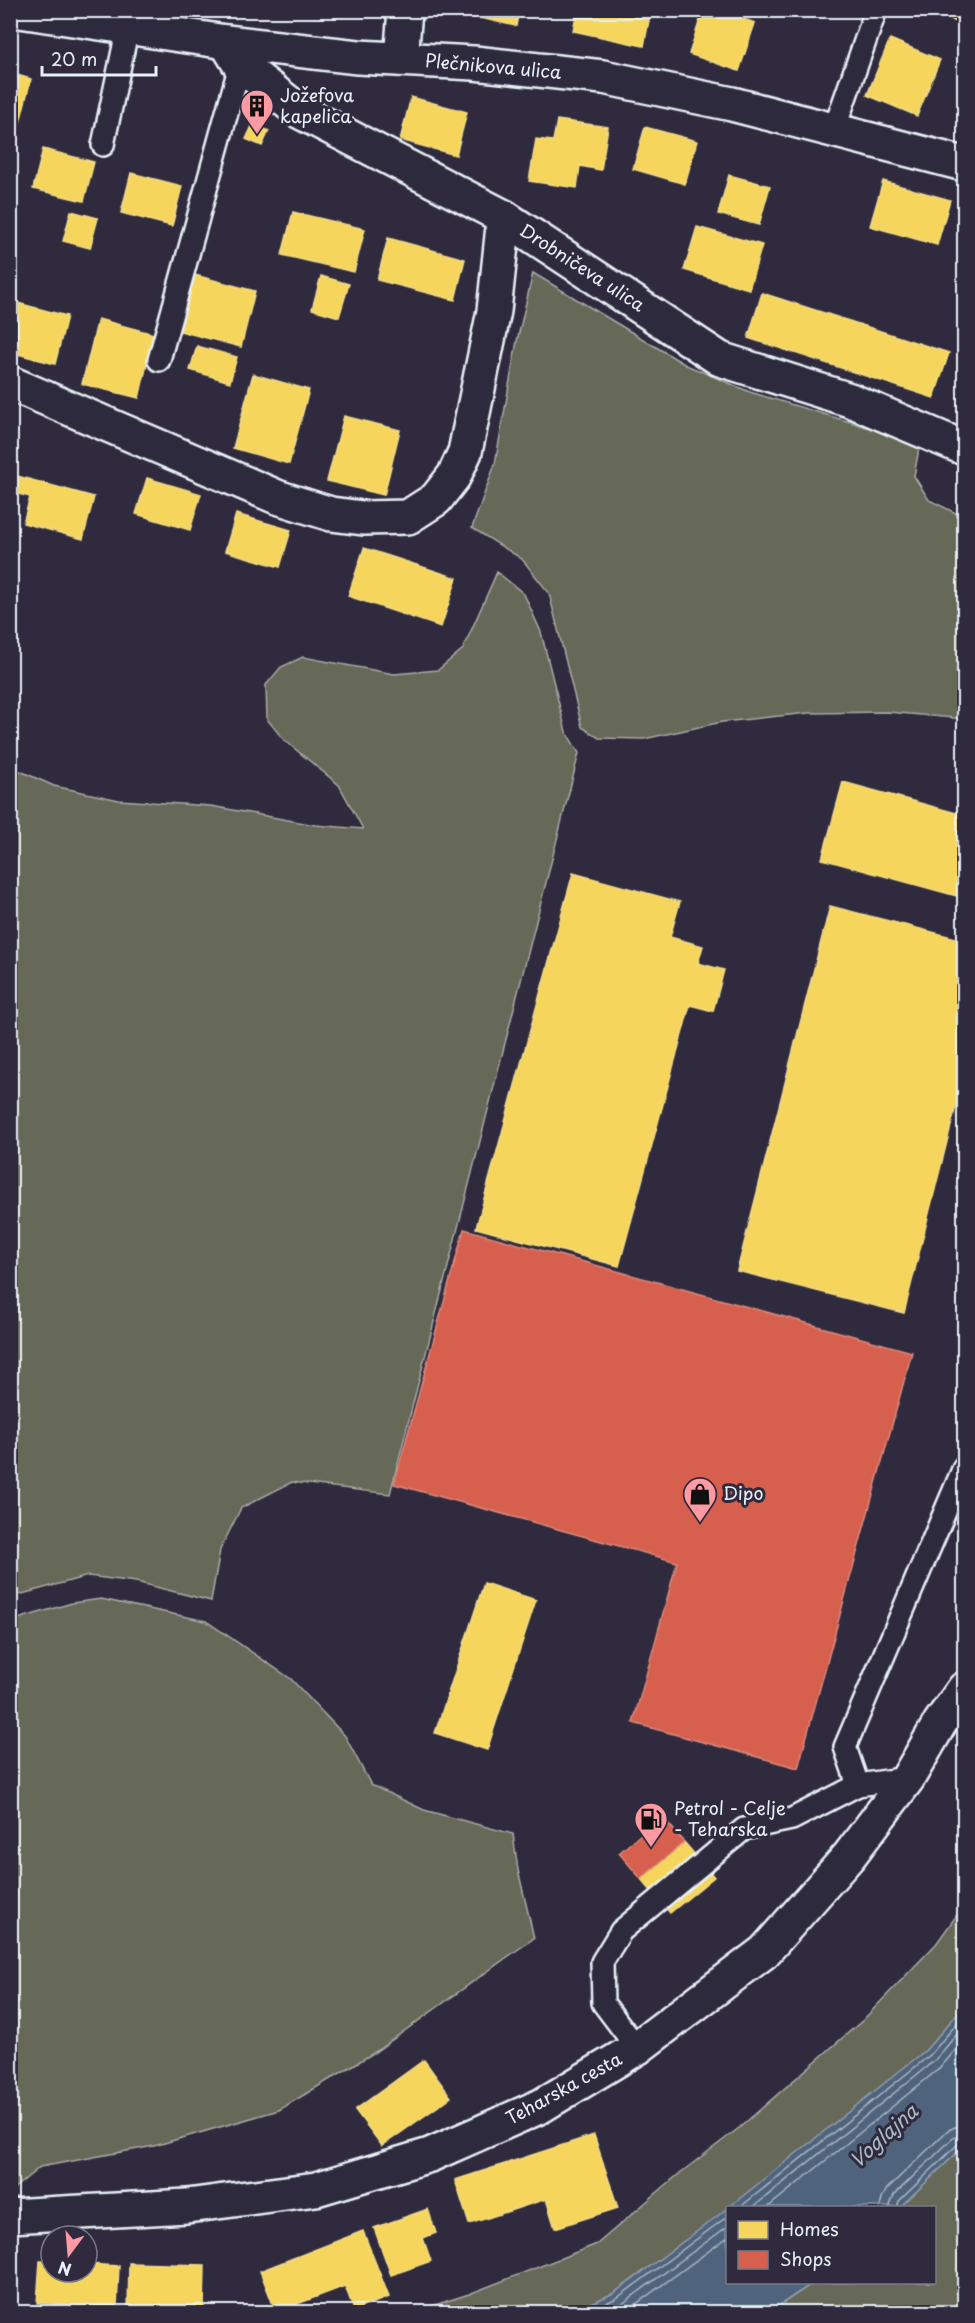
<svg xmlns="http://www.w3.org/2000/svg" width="975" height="2323" font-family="'Playpen Sans',sans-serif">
<rect width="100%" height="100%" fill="#2f2a3d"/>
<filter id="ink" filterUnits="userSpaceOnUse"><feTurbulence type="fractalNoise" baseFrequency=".0167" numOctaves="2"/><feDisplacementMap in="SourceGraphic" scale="12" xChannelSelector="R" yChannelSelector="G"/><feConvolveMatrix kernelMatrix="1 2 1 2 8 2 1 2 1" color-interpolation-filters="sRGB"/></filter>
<g filter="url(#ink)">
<g fill="#666859" stroke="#a7aca8" stroke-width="1.5">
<path d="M533,273L686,365L750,392L920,443L914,476L929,500L964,517V719L888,712L809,713L722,722L644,739L599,738L582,727L549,593L522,559L472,528L495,464L517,341Z"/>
<path d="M497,572L524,594L541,632L566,732L579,753L390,1494L292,1482L241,1508L220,1550L211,1601L136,1582L88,1576L11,1597V767L54,786L119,800L211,806L315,825L363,829L339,785L283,739L267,719L266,685L281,667L303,657L394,674L438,670L463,649Z"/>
<path d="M101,1599L206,1621L291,1679L345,1736L371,1785L424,1810L513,1834L518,1870L534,1938L375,2052L279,2110L154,2146L40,2167L11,2191V1621L72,1603Z"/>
<path d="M964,1905V2006L926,2050L763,2183L614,2293L572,2312H413L469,2294L597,2244L680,2173L739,2128L863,2020L936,1944Z"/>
<path d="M964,2146V2312H769L813,2283L934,2282V2208L900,2207Z"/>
</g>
<g fill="#50647b" stroke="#8d9cad" stroke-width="1.5">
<path d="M964,2006V2146L900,2207H729L926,2050Z"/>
<path d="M727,2209L728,2282L813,2283L769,2312H572L614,2293Z"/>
</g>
<g fill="#f6d55c" stroke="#f2dd8b" stroke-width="1.5">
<path d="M445,10H519L516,26Z"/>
<path d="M577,10H651L644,46L573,31Z"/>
<path d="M703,10H718L755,23L739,71L689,54Z"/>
<path d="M944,10H964V19L961,25L942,14Z"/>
<path d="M890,39L940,60L917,116L867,95Z"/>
<path d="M10,73L31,79L19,126L10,124Z"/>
<path d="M411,97L467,112L456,155L400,140Z"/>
<path d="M557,120L608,127L601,170L580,166L577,188L529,181L536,139L553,141Z"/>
<path d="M253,124L269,131L262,146L246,139Z"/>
<path d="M645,127L697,141L685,184L633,169Z"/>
<path d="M43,149L94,162L84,201L33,189Z"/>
<path d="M131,173L182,186L172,226L121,213Z"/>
<path d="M729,175L770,186L759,225L718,214Z"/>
<path d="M883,181L950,200L937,245L870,226Z"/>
<path d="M71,211L98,218L90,248L63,241Z"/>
<path d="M293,212L365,229L354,272L282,255Z"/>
<path d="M697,227L762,245L749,289L684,270Z"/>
<path d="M388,238L465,259L455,300L377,280Z"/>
<path d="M191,274L255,291L241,347L176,330Z"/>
<path d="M321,276L349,284L339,317L312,309Z"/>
<path d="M762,293L949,353L934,398L748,338Z"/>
<path d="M10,301L67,316L55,364L10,352Z"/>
<path d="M98,319L154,334L139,398L82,384Z"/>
<path d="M197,346L237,357L230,382L190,370Z"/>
<path d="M253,374L309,390L289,464L233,448Z"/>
<path d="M344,416L400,430L384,495L327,481Z"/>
<path d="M10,474L94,497L83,539L23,523L30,497L10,492Z"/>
<path d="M147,478L201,494L190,530L136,514Z"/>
<path d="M236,514L291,530L280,567L225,551Z"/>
<path d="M364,548L457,578L441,627L348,596Z"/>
<path d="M843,782L964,815V898L822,859Z"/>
<path d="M573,873L680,902L670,937L703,946L698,963L724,970L713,1011L690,1005L619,1266L476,1228Z"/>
<path d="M830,906L964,940V1074L904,1313L737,1271Z"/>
<path d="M484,1583L536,1600L487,1750L435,1733Z"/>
<path d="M684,1842L714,1877L670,1913L641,1879Z"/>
<path d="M424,2060L451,2097L382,2146L355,2110Z"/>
<path d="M594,2135L618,2208L555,2228L546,2199L469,2224L455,2180Z"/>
<path d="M428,2209L436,2233L423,2238L431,2261L391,2275L374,2228Z"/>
<path d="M363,2231L389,2297L354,2310L345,2286L276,2312L260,2271Z"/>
<path d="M10,2260L17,2261L13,2302H10Z"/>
<path d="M40,2261L51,2262V2272H87V2264L119,2266L117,2307L37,2303Z"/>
<path d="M129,2263L205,2265L204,2310L128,2308Z"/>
</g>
<g fill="#d6604d" stroke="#db8c80" stroke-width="1.5">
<path d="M464,1229L912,1352L798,1768L633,1723L677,1562L394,1484Z"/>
<path d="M662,1816L684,1842L641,1879L619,1853Z"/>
</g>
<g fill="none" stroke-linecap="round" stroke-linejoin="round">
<g stroke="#abb9c6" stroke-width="1.5">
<path d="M739,2208L930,2055L964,2015"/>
<path d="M752,2208L935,2060L964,2026"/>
<path d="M767,2208L940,2068L964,2040"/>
<path d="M880,2208L882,2198L887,2189L947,2131L955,2127L964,2125"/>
<path d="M889,2208L894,2195L953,2138L964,2134"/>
<path d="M897,2208L899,2201L958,2144L964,2142"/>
<path d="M586,2312L617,2298L728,2216"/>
<path d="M604,2312L622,2304L728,2226"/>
<path d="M625,2312L728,2237"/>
</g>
<defs>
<g id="lane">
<path d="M163,32V10"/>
<path d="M834,130L876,10"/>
<path d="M103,145L128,27"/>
<path d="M159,360L240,65"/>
<path d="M858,1785L845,1747L964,1467"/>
<path d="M637,2048L603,2003L602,1962L621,1931L744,1829L792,1819L858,1785L908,1778"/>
</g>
<g id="street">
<path d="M13,10L226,42L358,57L474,63L603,77L732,104L964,164"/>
<path d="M226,42L240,65L299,111L504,217L720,359L850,400L964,448"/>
<path d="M401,59L405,10"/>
<path d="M10,383L277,497L331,514L363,518L408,517L436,499L454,476L465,452L494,311L504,217"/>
</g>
<path id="secondary" d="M10,2216L187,2206L316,2189L430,2155L541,2106L637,2048L764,1952L849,1856L908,1778L940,1723L964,1689"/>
</defs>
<use href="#lane" stroke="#e8f1f8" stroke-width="26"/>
<use href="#street" stroke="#e8f1f8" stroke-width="38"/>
<use href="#secondary" stroke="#e8f1f8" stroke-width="38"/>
<use href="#lane" stroke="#2f2a3d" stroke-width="21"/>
<use href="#street" stroke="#2f2a3d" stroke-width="33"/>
<use href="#secondary" stroke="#2f2a3d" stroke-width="33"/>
</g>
</g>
<defs>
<symbol id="building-pin" viewBox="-11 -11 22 30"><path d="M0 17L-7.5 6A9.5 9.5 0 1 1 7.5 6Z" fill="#ff9aa2" stroke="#2f2a3d"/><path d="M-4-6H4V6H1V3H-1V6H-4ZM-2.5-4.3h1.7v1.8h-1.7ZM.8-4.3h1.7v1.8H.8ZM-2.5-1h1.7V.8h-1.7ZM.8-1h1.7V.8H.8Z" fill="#111"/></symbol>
<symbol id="shop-pin" viewBox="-11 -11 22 30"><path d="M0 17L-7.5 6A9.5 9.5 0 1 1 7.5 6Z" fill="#ff9aa2" stroke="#2f2a3d"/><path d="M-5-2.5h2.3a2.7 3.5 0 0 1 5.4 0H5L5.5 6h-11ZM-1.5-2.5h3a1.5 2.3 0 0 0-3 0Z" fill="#111"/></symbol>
<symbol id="fuel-pin" viewBox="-11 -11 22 30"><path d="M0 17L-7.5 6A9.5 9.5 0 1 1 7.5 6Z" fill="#ff9aa2" stroke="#2f2a3d"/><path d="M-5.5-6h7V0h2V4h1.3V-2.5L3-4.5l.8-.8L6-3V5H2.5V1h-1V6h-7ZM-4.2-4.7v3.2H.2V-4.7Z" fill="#111"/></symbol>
</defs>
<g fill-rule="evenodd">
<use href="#building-pin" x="238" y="87" width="38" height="52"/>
<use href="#shop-pin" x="681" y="1475" width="38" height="52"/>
<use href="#fuel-pin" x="632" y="1800" width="38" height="52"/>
</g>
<g text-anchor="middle" stroke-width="6" stroke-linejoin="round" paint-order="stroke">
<g font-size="18" fill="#e8f1f8" stroke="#2f2a3d">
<text transform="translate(493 67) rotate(5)" y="6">Plečnikova ulica</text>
<text transform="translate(582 268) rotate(33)" y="6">Drobničeva ulica</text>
<text transform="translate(564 2089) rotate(-29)" y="6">Teharska cesta</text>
</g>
<g font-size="18" fill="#e8f1f8" stroke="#2f2a3d" text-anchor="start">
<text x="280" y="102">Jožefova<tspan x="280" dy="21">kapelica</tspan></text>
<text x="723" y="1500">Dipo</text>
<text x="674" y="1815">Petrol - Celje<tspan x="674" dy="21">- Teharska</tspan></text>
</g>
<g font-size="20" font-style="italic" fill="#abb9c6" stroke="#2f2a3d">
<text transform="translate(884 2136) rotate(-42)" y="7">Voglajna</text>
</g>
</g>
<rect width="975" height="2323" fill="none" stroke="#2f2a3d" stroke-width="36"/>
<rect x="18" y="18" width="939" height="2287" fill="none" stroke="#e8f1f8" stroke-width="2" filter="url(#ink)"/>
<rect x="726" y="2206" width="210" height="78" fill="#2f2a3d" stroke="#797a88" stroke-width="1.5"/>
<rect x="738" y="2221" width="30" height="18" fill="#f6d55c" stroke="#797a88" stroke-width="1.5"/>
<text x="780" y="2236" font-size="18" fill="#e8f1f8">Homes</text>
<rect x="738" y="2251" width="30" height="18" fill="#d6604d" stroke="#797a88" stroke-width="1.5"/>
<text x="780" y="2266" font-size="18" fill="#e8f1f8">Shops</text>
<g transform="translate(69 2254) rotate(196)"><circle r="28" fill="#2f2a3d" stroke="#797a88" stroke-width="1.5"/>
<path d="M0-4.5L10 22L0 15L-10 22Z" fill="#ff9aa2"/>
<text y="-9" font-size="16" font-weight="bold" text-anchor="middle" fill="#e8f1f8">N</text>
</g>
<path d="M42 66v9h114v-9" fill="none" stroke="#e8f1f8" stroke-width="3"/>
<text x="51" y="66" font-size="18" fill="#e8f1f8" stroke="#2f2a3d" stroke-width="4.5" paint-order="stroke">20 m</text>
</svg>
